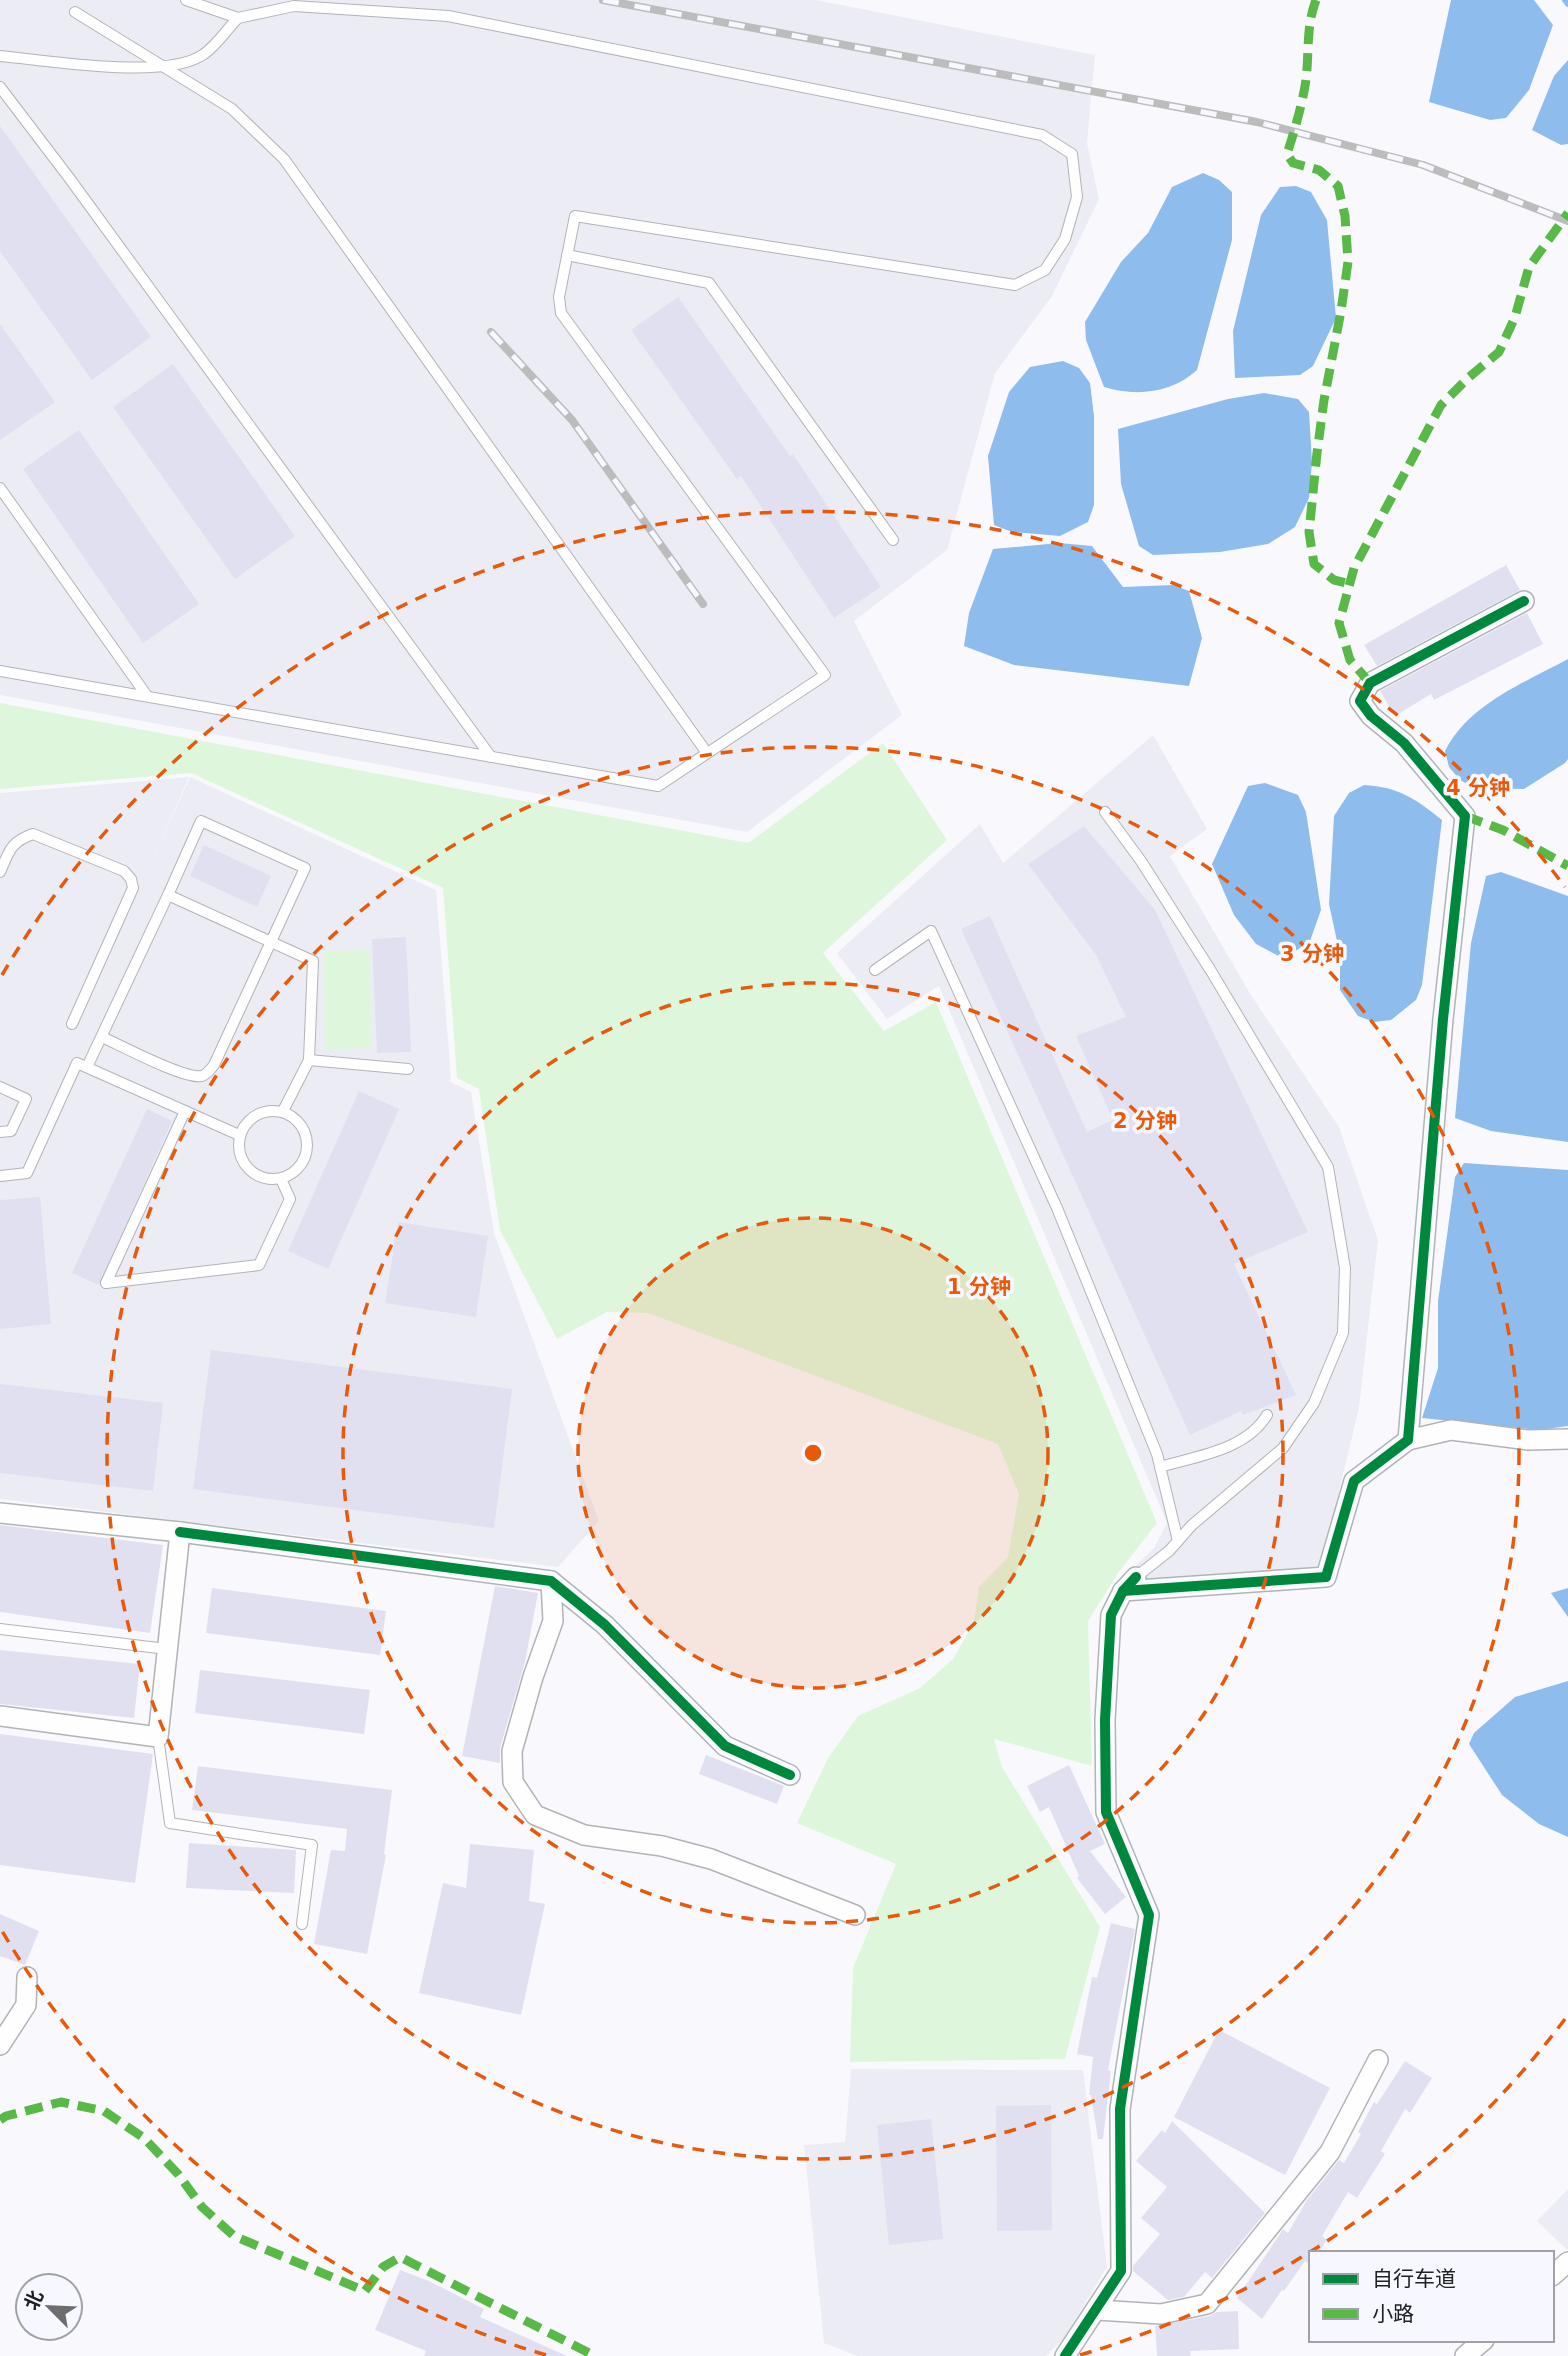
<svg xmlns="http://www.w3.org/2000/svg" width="1568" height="2356" font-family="'DejaVu Sans','Noto Sans SC',sans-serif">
<rect width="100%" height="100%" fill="#f9f9fd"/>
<g fill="#ececf5">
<path d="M0,0H816L1095,55L1087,143L1099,199L1052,296L995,373L947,550L854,621L902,715L747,832L0,695Z"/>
<path d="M1153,735L1207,829L1170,856L1251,995L1339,1127L1378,1240L1359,1408L1319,1574L1135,1590L1137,1564L1154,1548L1167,1523L939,986L887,1019L837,953L980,824L1003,863Z"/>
<path d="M189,777L147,872L190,777L436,890L451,1077L449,1081L471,1092L494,1233L599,1521L558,1567L0,1499V793Z"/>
<path d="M851,2069L1083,2070L1107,2267L1064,2338L1046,2356H858L824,2343L804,2145L845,2142Z"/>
<path d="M1568,2189V2251L1537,2221Z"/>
</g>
<g fill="#def7dc">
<path d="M0,703L748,843L883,743L947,840L823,953L884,1031L936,1002L1157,1523L1118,1573L1088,1621L1092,1766L994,1739L1002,1767L1100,1927L1065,2059L850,2062L853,1968L896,1864L797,1823L828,1758L858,1716L920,1688L953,1659L974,1622L979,1587L1008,1557L1019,1494L998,1444L648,1313L607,1312L557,1339L500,1230L479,1089L457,1078L443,888L191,773L0,789Z"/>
<path d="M370,950L371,1048L325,1049L324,951Z"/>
</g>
<g fill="#8ebced">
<path d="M1451,0H1534L1553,25L1529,90L1506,118L1490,120L1429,102Z"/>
<path d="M1568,60V144L1561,145L1532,130L1554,76Z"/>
<path d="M1203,173L1219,180L1232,192V240L1197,370C1172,393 1136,397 1104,387L1086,340L1085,322L1121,262L1148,233L1172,187Z"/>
<path d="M1296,186L1311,192L1327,220L1336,318L1313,366L1300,375L1235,378L1233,331L1261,215L1280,187Z"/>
<path d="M1063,361L1079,368L1090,383L1094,416V505L1088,522L1060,536L1012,532L994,525L988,456L1009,392L1030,367Z"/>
<path d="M1264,393L1298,399L1309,412L1312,462L1309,498L1295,527L1268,544L1220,552L1153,555L1139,546L1121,484L1118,429L1228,399Z"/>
<path d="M1059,543L1092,546L1123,587L1173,585L1189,591L1202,638L1189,686L1014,665L964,646L969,613L993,549Z"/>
<path d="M1568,659V759L1565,763L1524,789L1474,788L1460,780L1449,767L1445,751C1469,704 1524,683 1568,659Z"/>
<path d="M1265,783L1298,795L1306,812L1321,910L1310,941L1284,959L1256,944L1234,915L1212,864L1248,786Z"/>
<path d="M1364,785C1399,787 1416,799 1442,820L1422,985L1416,1000L1391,1020L1374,1022L1358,1016L1340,990V955L1329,904L1334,816L1349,793Z"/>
<path d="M1501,872L1568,896V1142L1491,1131L1455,1118L1471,943L1486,876Z"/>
<path d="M1464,1163L1568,1170V1426L1539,1430L1422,1418L1438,1368V1301L1455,1177Z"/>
<path d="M1568,1588V1617L1551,1593Z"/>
<path d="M1568,1681V1837L1539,1824L1502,1795L1469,1744L1474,1733L1515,1697Z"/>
</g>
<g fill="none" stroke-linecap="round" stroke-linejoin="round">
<path stroke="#8ebced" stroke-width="6" d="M1565,0L1568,4"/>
</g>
<g fill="#e1e0f0">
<path d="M0,126L151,337L92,380L0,251Z"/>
<path d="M678,297L790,456L793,454L881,587L834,618L741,476L737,479L631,330Z"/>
<path d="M0,324L55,402L0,440Z"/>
<path d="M173,364L295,536L235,579L113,407Z"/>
<path d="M79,430L199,604L143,643L23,469Z"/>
<path d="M1506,565L1520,590L1377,666L1364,645Z"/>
<path d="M1527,613L1543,644L1434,700L1431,694L1395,716L1380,691Z"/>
<path d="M1084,826L1155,910L1308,1232L1234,1264L1296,1395L1243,1415L1241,1411L1190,1435L961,929L990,916L1087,1132L1113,1120L1076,1036L1126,1017L1096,955L1028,864Z"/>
<path d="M204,845L271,876L257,907L190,876Z"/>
<path d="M406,937L411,1052L377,1053L372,939Z"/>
<path d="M359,1091L399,1109L328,1269L288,1251Z"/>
<path d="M147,1109L172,1121L99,1285L72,1273Z"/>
<path d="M40,1197L51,1324L0,1329V1200Z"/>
<path d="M398,1222L488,1236L476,1317L385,1303Z"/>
<path d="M211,1350L512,1389L494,1528L193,1489Z"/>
<path d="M0,1384L163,1403L153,1491L0,1473Z"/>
<path d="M0,1525L163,1545L150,1633L0,1612Z"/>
<path d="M495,1586L538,1593L525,1662L500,1748V1763L462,1756Z"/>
<path d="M212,1588L386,1611L380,1655L206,1633Z"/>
<path d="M0,1650L140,1664L134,1718L0,1704Z"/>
<path d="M200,1670L370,1690L364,1734L195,1713Z"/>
<path d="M0,1734L153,1754L135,1883L0,1865Z"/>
<path d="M706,1755L784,1786L777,1804L699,1774Z"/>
<path d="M1069,1765L1105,1844L1090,1851L1126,1897L1105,1914L1077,1878L1079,1876L1049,1807L1040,1812L1027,1786Z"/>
<path d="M198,1766L392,1790L384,1854L386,1855L367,1954L314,1944L331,1850L345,1851L347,1829L192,1810Z"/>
<path d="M189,1843L296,1850L294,1893L186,1888Z"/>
<path d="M470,1844L534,1850L529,1901L545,1904L521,2015L419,1993L443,1883L466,1888Z"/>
<path d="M0,1914L39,1931L25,1965L0,1956Z"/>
<path d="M1111,1923L1135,1929L1108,2070L1111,2071L1103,2139H1098L1091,2095H1089L1093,2057L1077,2054L1092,1977L1097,1978Z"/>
<path d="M1219,2030L1330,2088L1285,2175L1174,2117Z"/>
<path d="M1405,2061L1432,2078L1410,2113L1405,2109L1381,2151L1385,2154L1357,2198L1348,2192L1322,2236L1327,2240L1318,2253H1311L1309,2264L1305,2261L1284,2291L1282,2290L1262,2319L1237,2298L1282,2231L1283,2229L1288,2233L1307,2200L1339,2160L1344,2163L1361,2134L1358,2132L1374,2102L1377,2104Z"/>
<path d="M1051,2105L1052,2230L997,2231L996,2106Z"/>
<path d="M931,2119L943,2239L889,2245L877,2125Z"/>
<path d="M1172,2121L1265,2213L1212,2278L1205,2272L1184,2297L1168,2300L1133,2271V2266L1160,2234L1141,2218L1167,2187L1136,2161L1162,2130L1165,2133Z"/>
<path d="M400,2270L429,2281L484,2309L480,2317L567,2356H424L426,2351L375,2330Z"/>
<path d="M1238,2311L1239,2349L1190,2351L1191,2356H1157L1155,2326L1210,2316L1217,2312Z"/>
</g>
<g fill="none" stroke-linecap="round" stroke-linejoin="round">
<defs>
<g id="lane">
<path d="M75,12L232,109L284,159L707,753"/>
<path d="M0,56C46,60 167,81 204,54C217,45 227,29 238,18"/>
<path d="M0,87L70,179L491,757"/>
<path d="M567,255L709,283L893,540"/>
<path d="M0,488L147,696"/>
<path d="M0,671L658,786L825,675L561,313L559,297L575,216L1015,285L1045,270L1065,239L1077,197L1072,154L1042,135L448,16L294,6L238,18L186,0"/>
<path d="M1105,812L1141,861L1211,971L1328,1167L1345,1268L1343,1333L1314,1403L1283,1448L1192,1525L1169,1551L1136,1577"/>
<path d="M0,872C9,852 10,842 33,834L124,871L131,879L133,888L72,1024"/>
<path d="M875,970L931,931L1057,1208L1157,1454L1178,1541"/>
<path d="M102,1037C120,1045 185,1080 202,1076C207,1074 211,1069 214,1065L305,868L201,821L168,895"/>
<path d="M309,1060L408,1069"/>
<path d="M87,1067L168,895L313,961L309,1060L283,1111"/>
<path d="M0,1087L26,1099L11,1131L0,1132"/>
<circle cx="273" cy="1145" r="34"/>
<path d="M0,1176L27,1173L77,1063L239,1135"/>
<path d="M106,1283L259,1265L290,1199L281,1179"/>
<path d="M106,1283L185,1111"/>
<path d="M1160,1467C1197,1456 1246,1450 1267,1415"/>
<path d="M0,1629L167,1649"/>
<path d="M158,1737L170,1823L312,1845L302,1924"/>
</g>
<g id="street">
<path d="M1408,1440L1451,1430L1528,1440L1568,1439"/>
<path d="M0,1513L180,1532L158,1737L0,1716"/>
<path d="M180,1532L551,1581L605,1625L725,1746L790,1775"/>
<path d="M551,1581L553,1621L533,1677L512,1751L513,1782L535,1815L584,1835L662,1846L711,1859L855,1915"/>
<path d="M1123,1591L1326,1577L1354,1481L1408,1440L1443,1019L1465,816L1404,743L1371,716L1360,701L1370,683L1524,601"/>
<path d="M0,2045L26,2005L27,1977"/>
<path d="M1552,2276L1568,2262"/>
<path d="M1097,2310L1161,2314L1207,2304L1330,2152L1378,2060"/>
<path d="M1065,2356L1121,2271L1120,2109L1149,1915L1106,1812L1105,1720L1111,1615L1123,1591L1136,1577"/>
<path d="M1465,2356L1484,2340"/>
</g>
</defs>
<use href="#lane" stroke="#b3b3b6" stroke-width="12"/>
<use href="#street" stroke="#b3b3b6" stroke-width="22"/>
<use href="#lane" stroke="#fefeff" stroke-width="10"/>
<use href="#street" stroke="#fefeff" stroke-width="19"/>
<defs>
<g id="rail">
<path d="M603,0L1257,122L1423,165L1568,221"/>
<path d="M491,332L572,420L703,604"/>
</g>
</defs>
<use href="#rail" stroke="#bcbcbd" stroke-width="8"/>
<use href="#rail" stroke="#f7f8ff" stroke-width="5" stroke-dasharray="16" stroke-linecap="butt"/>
<g stroke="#58b947" stroke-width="9" stroke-dasharray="18 9" stroke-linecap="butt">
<path d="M1316,0C1305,28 1310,57 1305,86C1301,109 1294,132 1287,154L1293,163L1319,170L1338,186L1345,216L1348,262L1341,311L1324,400L1317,453L1309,532L1314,564L1334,580L1351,584"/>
<path d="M1370,683L1350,660L1339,623L1354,568L1441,405L1468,378L1499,352L1515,317L1529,267L1568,213"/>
<path d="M1465,816L1503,830L1568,866"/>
<path d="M0,2120L6,2116L61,2102L104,2111L144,2138L178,2174L202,2207L234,2236L365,2291L383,2267L400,2257L595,2356"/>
</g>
<defs>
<g id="cycleway">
<path d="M180,1532L551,1581L605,1625L725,1746L790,1775"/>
<path d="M1123,1591L1326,1577L1354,1481L1408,1440L1443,1019L1465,816L1404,743L1371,716L1360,701L1370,683L1524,601"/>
<path d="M1065,2356L1121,2271L1120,2109L1149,1915L1106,1812L1105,1720L1111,1615L1123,1591L1136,1577"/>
</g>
</defs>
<use href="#cycleway" stroke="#f7f8ff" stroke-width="15"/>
<use href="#cycleway" stroke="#00873e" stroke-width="10"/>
</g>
<circle cx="813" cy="1453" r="235" fill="#e8590c" fill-opacity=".12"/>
<g fill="none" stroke="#e8590c" stroke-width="3.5" stroke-dasharray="12 9">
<circle cx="813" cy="1453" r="235"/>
<circle cx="813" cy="1453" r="470"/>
<circle cx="813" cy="1453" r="706"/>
<path d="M1565 2019A941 941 0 0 1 1080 2355M546 2355A941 941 0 0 1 2 1931M2 975A941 941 0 0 1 1565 887"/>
</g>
<circle cx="813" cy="1453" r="10" fill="#e8590c" stroke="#f7f8ff" stroke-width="3.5"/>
<g font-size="21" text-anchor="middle" font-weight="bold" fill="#e8590c" stroke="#f7f8ff" stroke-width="7" stroke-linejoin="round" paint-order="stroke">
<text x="1478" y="795">4 分钟</text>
<text x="1312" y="961">3 分钟</text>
<text x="1145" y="1128">2 分钟</text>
<text x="979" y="1294">1 分钟</text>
</g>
<rect x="1309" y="2251" width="245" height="91" fill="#f7f8ff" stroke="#a1a2a7" stroke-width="2"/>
<rect x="1323" y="2274" width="35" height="10" fill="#00873e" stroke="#a1a2a7" stroke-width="2"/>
<text x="1372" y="2286" font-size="21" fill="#212124">自行车道</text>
<rect x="1323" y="2309" width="35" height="10" fill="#58b947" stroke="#a1a2a7" stroke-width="2"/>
<text x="1372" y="2321" font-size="21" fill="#212124">小路</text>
<g transform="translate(49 2307) rotate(294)"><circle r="33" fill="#f7f8ff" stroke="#a1a2a7" stroke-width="2"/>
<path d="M0-5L12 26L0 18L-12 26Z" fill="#6d6d70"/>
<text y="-10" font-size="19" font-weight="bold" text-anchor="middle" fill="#212124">北</text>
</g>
</svg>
